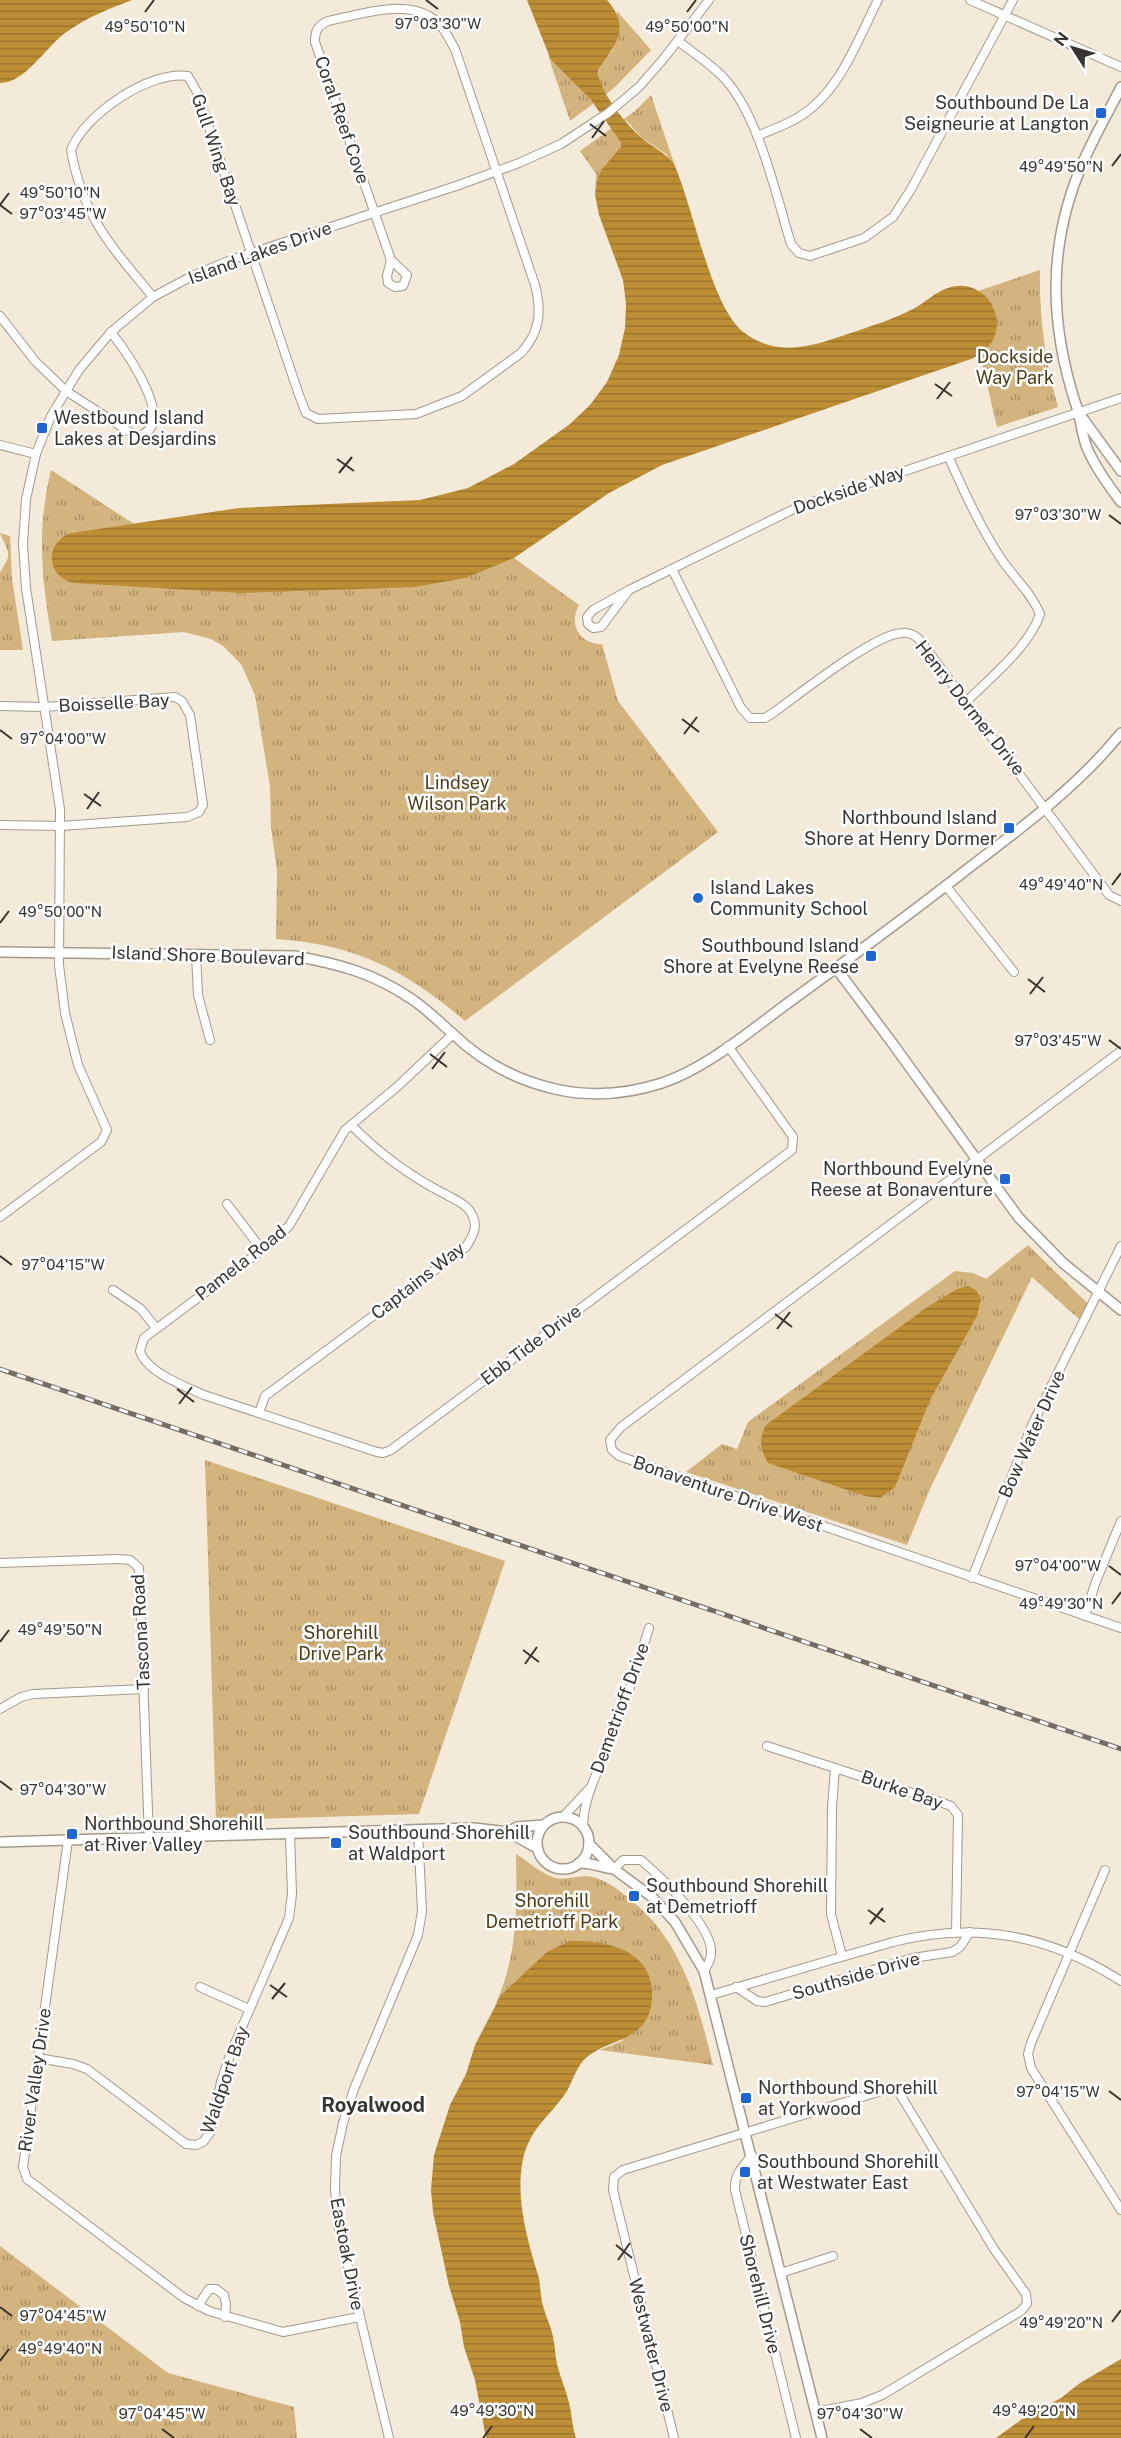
<svg xmlns="http://www.w3.org/2000/svg" width="1121" height="2438" font-family="'Public Sans',sans-serif">
<defs>
<pattern id="park-tufts" width="24" height="20" patternUnits="userSpaceOnUse" patternTransform="scale(1.5)"><rect width="24" height="20" fill="#d3b37e"/><path d="M3 7l-1-3M5 7V3M7 7l1-3M15 17l-1-3M17 17v-4M19 17l1-3" fill="none" stroke="#ac9268"/></pattern>
<pattern id="water-rules" width="6" height="5" patternUnits="userSpaceOnUse" patternTransform="scale(1.5)"><rect width="6" height="5" fill="#be8e35"/><path d="M0 2.5h6" fill="none" stroke="#9b752d"/></pattern>
</defs>
<rect width="100%" height="100%" fill="#f3eada"/>
<g fill="url(#park-tufts)">
<path d="M617,11L651,50L613,89L570,121L547,52L551,60L593,102L601,88L598,70L613,49Z"/>
<path d="M651,95L677,172L666,154L642,138L626,120L620,141L621,147L597,180L595,195L596,174L580,151L635,111Z"/>
<path d="M1040,270C1039,317 1045,361 1058,407L997,427L980,355L987,349L986,297L978,291Z"/>
<path d="M51,470L134,524L71,533L416,587L466,578L514,558L579,605C568,625 580,644 602,644L618,701L718,832L465,1021C406,970 354,944 276,939L277,870L271,828L270,787L255,695L241,664L223,646L211,639L184,632L52,641C42,577 36,533 51,470Z"/>
<path d="M0,533L10,536L12,579L23,650H0V573L8,558V551Z"/>
<path d="M1028,1245L1088,1304L1080,1320L1032,1277L930,1489L907,1545L686,1472L722,1444L737,1449L748,1422L955,1271L973,1273L986,1279Z"/>
<path d="M205,1460L505,1561L419,1814L216,1820Z"/>
<path d="M516,1854C528,1861 541,1874 555,1878C569,1881 582,1873 596,1878C608,1882 621,1891 631,1900C683,1942 698,2004 713,2065L600,2050L624,2040L497,2002L495,2005C518,1956 517,1907 516,1854Z"/>
<path d="M0,2246L168,2373L294,2407L297,2438H0Z"/>
</g>
<g fill="url(#water-rules)">
<path d="M0,0H132C108,9 86,18 65,33C45,48 25,83 0,83Z"/>
<path d="M527,0H607C631,27 616,44 598,70C598,91 628,127 644,140C655,148 665,153 674,164C693,206 710,303 742,331C778,360 815,345 854,332C874,325 894,319 913,309C925,303 935,292 948,288C969,280 992,294 996,316C1000,336 989,351 971,359L662,465L609,493L514,558L466,578L416,587L242,593L74,583C46,577 44,543 71,533L239,508L420,500L468,488L514,464L570,424L590,405L607,382L619,355L625,328L626,304L623,280L599,215L595,195L597,180L602,169L621,147L620,141L591,100L551,60Z"/>
<path d="M968,1286L976,1290L981,1299L977,1316L930,1400L895,1487L880,1498L865,1496L768,1463C760,1448 758,1441 766,1425L926,1308L957,1289Z"/>
<path d="M570,1941C606,1940 654,1950 652,1996C651,2041 612,2037 587,2057C577,2065 573,2080 567,2091C550,2117 531,2126 523,2159C515,2197 527,2239 538,2275C541,2285 540,2296 543,2306C546,2317 551,2326 553,2337C555,2345 555,2355 557,2364C560,2377 566,2389 569,2403C572,2415 572,2426 576,2438H486L475,2380L464,2347L460,2322L449,2286L433,2212L431,2190L434,2155L450,2105L466,2074L475,2045L501,1995L547,1952Z"/>
<path d="M1121,2359V2438H996L1025,2417L1061,2398L1080,2383Z"/>
</g>
<g fill="none" stroke-linecap="round" stroke-linejoin="round">
<defs>
<g id="minor">
<path d="M970,0L1121,67"/>
<path d="M678,41C692,52 708,62 721,75C758,111 776,195 791,244L799,253L810,256L864,238L893,217L910,191L1013,0"/>
<path d="M757,136C771,130 786,125 799,117C840,92 857,41 878,0"/>
<path d="M153,297C112,247 83,218 71,150C84,115 150,70 188,76L197,92L299,395L306,413L318,419L416,414L462,396L521,353C540,332 542,312 535,285L455,49C448,37 442,23 429,16C401,0 358,15 328,21C317,26 315,31 315,42L391,260L407,275L403,286L395,287L388,283L387,276L391,260"/>
<path d="M0,316L35,361L66,391L136,436C182,429 125,350 111,332"/>
<path d="M0,445L36,454"/>
<path d="M948,456C964,491 979,525 1000,557C1012,576 1031,592 1040,614C1030,646 990,678 967,701"/>
<path d="M672,569L741,708L750,718H765L773,713C798,695 876,633 902,633C909,632 914,635 919,639L1109,895L1121,901"/>
<path d="M629,590L593,610L587,617L588,624L593,628L601,627L629,590L798,507L1121,398"/>
<path d="M0,706L44,707L175,697L182,701L190,715L203,805L199,812L187,817L61,826L0,825"/>
<path d="M946,886L1014,972"/>
<path d="M196,954L198,995L210,1040"/>
<path d="M453,1034L398,1086L345,1130L289,1226L262,1250L144,1338L140,1351C146,1372 186,1387 204,1395L377,1452L383,1453L391,1450L792,1150L793,1137L728,1046"/>
<path d="M1121,1051L621,1427L610,1440L612,1450L619,1456L1121,1628"/>
<path d="M227,1204L262,1250"/>
<path d="M0,1217L101,1142L107,1130L78,1065L65,1013L59,965L60,809L26,588L23,544L26,499L36,454L51,416L79,370L111,332L153,297L192,276L233,259L459,185L519,163L561,144L608,113L639,87L665,57L709,0"/>
<path d="M113,1290L141,1309L156,1328"/>
<path d="M259,1413L265,1396L466,1247C472,1237 478,1228 473,1217C468,1204 455,1200 445,1194C409,1176 379,1153 351,1125"/>
<path d="M0,1563L119,1559L130,1560L139,1568L149,1838"/>
<path d="M972,1578L1032,1425L1121,1246"/>
<path d="M1085,1616L1095,1584L1121,1521"/>
<path d="M0,1709L21,1697L33,1694L144,1689"/>
<path d="M767,1746L835,1768"/>
<path d="M564,1816L590,1788"/>
<path d="M583,1826C584,1793 602,1764 613,1734C627,1699 638,1663 649,1628"/>
<path d="M68,1840L23,2167L27,2179L184,2298L209,2311L283,2332L359,2317"/>
<path d="M614,1869L623,1860H641C660,1876 714,1927 711,1954C711,1960 707,1966 704,1971"/>
<path d="M1105,1870L1031,2043L1028,2054L1031,2068L1121,2210"/>
<path d="M842,1956L831,1914L832,1808L835,1768L940,1802L951,1806L958,1815L956,1932"/>
<path d="M200,1987L249,2009"/>
<path d="M736,1987L757,2001L765,2002L913,1958L952,1952L960,1947L970,1932"/>
<path d="M711,1995L893,1942C977,1921 1049,1935 1121,1981"/>
<path d="M38,2058L73,2064L87,2069L186,2144L196,2145L203,2142L210,2133L221,2082L230,2055L289,1918L292,1894L290,1834"/>
<path d="M752,2155C742,2167 734,2175 735,2190L796,2438"/>
<path d="M781,2273L833,2256"/>
<path d="M198,2306L209,2289H216L224,2295L226,2304L225,2317"/>
<path d="M389,2438L338,2225L335,2189L336,2156L343,2123L354,2089L418,1935L422,1911L418,1831"/>
<path d="M674,2438L613,2190L614,2177L623,2170L636,2166L891,2088L898,2091L994,2249L1026,2294L1027,2304L1021,2311L882,2395L862,2403L816,2412"/>
</g>
<g id="tertiary">
<path d="M1121,87C1109,111 1095,135 1084,160C1047,243 1049,324 1077,408C1081,421 1082,435 1087,448C1095,467 1108,485 1121,502"/>
<path d="M1081,416L1121,471"/>
<path d="M0,952L295,956C339,964 373,973 410,998C426,1008 438,1021 452,1033C481,1061 515,1080 555,1089C590,1097 628,1094 662,1083C710,1067 758,1024 799,995C857,953 914,911 970,867C1024,826 1078,786 1121,733"/>
<path d="M836,968L890,1040L1019,1218L1063,1263L1121,1310"/>
<circle cx="563" cy="1843" r="26"/>
<path d="M508,1832L517,1827L543,1825"/>
<path d="M0,1842L474,1828L508,1832L537,1848"/>
<path d="M589,1844L614,1869L652,1897L675,1922L704,1971L822,2438"/>
<path d="M579,1863C591,1862 602,1868 614,1869"/>
</g>
</defs>
<use href="#minor" stroke="#a39a8c" stroke-width="10"/>
<use href="#tertiary" stroke="#a39a8c" stroke-width="12"/>
<use href="#minor" stroke="#fff" stroke-width="8"/>
<use href="#tertiary" stroke="#fff" stroke-width="9"/>
<defs>
<path id="rail" d="M0,1369L1121,1749"/>
</defs>
<use href="#rail" stroke="#736d64" stroke-width="5"/>
<use href="#rail" stroke="#fff" stroke-width="3" stroke-dasharray="9" stroke-linecap="butt"/>
</g>
<path fill="none" stroke="#38342e" stroke-width="2" d="M426,0L438,9M145,12L154,0M687,12L696,0M590,124L606,136M592,138L604,121M1112,166L1121,154M0,205L12,214M0,205L9,193M935,384L952,396M937,399L950,382M337,459L354,471M339,473L352,457M1109,515L1121,524M682,719L699,732M0,730L12,739M684,734L697,717M84,794L101,806M87,809L99,792M1112,885L1121,873M0,923L9,911M1028,979L1045,992M1030,994L1043,977M1109,1040L1121,1049M430,1054L447,1067M432,1069L445,1052M0,1256L12,1265M775,1314L792,1327M777,1329L790,1312M177,1389L194,1402M179,1404L192,1387M1109,1566L1121,1575M1112,1604L1121,1592M0,1642L9,1630M523,1650L539,1662M525,1664L537,1647M0,1781L12,1790M868,1910L885,1922M870,1924L883,1908M270,1985L287,1997M272,1999L285,1983M1109,2091L1121,2100M616,2245L632,2258M618,2260L630,2243M0,2307L12,2316M1112,2322L1121,2310M0,2361L9,2349M162,2429L174,2438M860,2429L872,2438M483,2438L492,2426M1025,2438L1034,2426"/>
<g fill="#1f66d1" stroke="#fff" stroke-width="2">
<rect x="1095" y="107" width="12" height="12" rx="3"/>
<rect x="36" y="422" width="12" height="12" rx="3"/>
<rect x="1003" y="822" width="12" height="12" rx="3"/>
<circle cx="698" cy="898" r="6"/>
<rect x="865" y="950" width="12" height="12" rx="3"/>
<rect x="999" y="1173" width="12" height="12" rx="3"/>
<rect x="66" y="1828" width="12" height="12" rx="3"/>
<rect x="330" y="1837" width="12" height="12" rx="3"/>
<rect x="628" y="1890" width="12" height="12" rx="3"/>
<rect x="740" y="2092" width="12" height="12" rx="3"/>
<rect x="739" y="2166" width="12" height="12" rx="3"/>
</g>
<g text-anchor="middle" stroke-width="5" stroke-linejoin="round" paint-order="stroke">
<g font-size="18" fill="#38342e" stroke="#fff" text-anchor="start">
<text x="1089" y="109" text-anchor="end">Southbound De La<tspan x="1089" dy="21">Seigneurie at Langton</tspan></text>
<text x="54" y="424">Westbound Island<tspan x="54" dy="21">Lakes at Desjardins</tspan></text>
<text x="997" y="824" text-anchor="end">Northbound Island<tspan x="997" dy="21">Shore at Henry Dormer</tspan></text>
<text x="710" y="894">Island Lakes<tspan x="710" dy="21">Community School</tspan></text>
<text x="859" y="952" text-anchor="end">Southbound Island<tspan x="859" dy="21">Shore at Evelyne Reese</tspan></text>
<text x="993" y="1175" text-anchor="end">Northbound Evelyne<tspan x="993" dy="21">Reese at Bonaventure</tspan></text>
<text x="84" y="1830">Northbound Shorehill<tspan x="84" dy="21">at River Valley</tspan></text>
<text x="348" y="1839">Southbound Shorehill<tspan x="348" dy="21">at Waldport</tspan></text>
<text x="646" y="1892">Southbound Shorehill<tspan x="646" dy="21">at Demetrioff</tspan></text>
<text x="758" y="2094">Northbound Shorehill<tspan x="758" dy="21">at Yorkwood</tspan></text>
<text x="757" y="2168">Southbound Shorehill<tspan x="757" dy="21">at Westwater East</tspan></text>
</g>
<g font-size="18" fill="#38342e" stroke="#fff">
<text transform="translate(342 120) rotate(71)" y="6">Coral Reef Cove</text>
<text transform="translate(216 150) rotate(71)" y="6">Gull Wing Bay</text>
<text transform="translate(260 253) rotate(-20)" y="6">Island Lakes Drive</text>
<text transform="translate(849 490) rotate(-19)" y="6">Dockside Way</text>
<text transform="translate(114 703) rotate(-3)" y="6">Boisselle Bay</text>
<text transform="translate(970 708) rotate(52)" y="6">Henry Dormer Drive</text>
<text transform="translate(208 956) rotate(2)" y="6">Island Shore Boulevard</text>
<text transform="translate(241 1263) rotate(-38)" y="6">Pamela Road</text>
<text transform="translate(418 1281) rotate(-38)" y="6">Captains Way</text>
<text transform="translate(531 1345) rotate(-37)" y="6">Ebb Tide Drive</text>
<text transform="translate(1032 1434) rotate(-66)" y="6">Bow Water Drive</text>
<text transform="translate(728 1494) rotate(19)" y="6">Bonaventure Drive West</text>
<text transform="translate(141 1632) rotate(-93)" y="6">Tascona Road</text>
<text transform="translate(620 1708) rotate(-70)" y="6">Demetrioff Drive</text>
<text transform="translate(902 1790) rotate(19)" y="6">Burke Bay</text>
<text transform="translate(856 1976) rotate(-16)" y="6">Southside Drive</text>
<text transform="translate(35 2080) rotate(-82)" y="6">River Valley Drive</text>
<text transform="translate(225 2080) rotate(-71)" y="6">Waldport Bay</text>
<text transform="translate(347 2254) rotate(79)" y="6">Eastoak Drive</text>
<text transform="translate(760 2294) rotate(76)" y="6">Shorehill Drive</text>
<text transform="translate(651 2345) rotate(76)" y="6">Westwater Drive</text>
</g>
<g font-size="18" fill="#503c17" stroke="#fff">
<text x="1015" y="363">Dockside<tspan x="1015" dy="21">Way Park</tspan></text>
<text x="457" y="789">Lindsey<tspan x="457" dy="21">Wilson Park</tspan></text>
<text x="341" y="1639">Shorehill<tspan x="341" dy="21">Drive Park</tspan></text>
<text x="552" y="1907">Shorehill<tspan x="552" dy="21">Demetrioff Park</tspan></text>
</g>
<g font-size="20" font-weight="bold" fill="#38342e" stroke="#fff">
<text x="373" y="2112">Royalwood</text>
</g>
</g>
<g font-size="15" text-anchor="middle" fill="#38342e" stroke="#fff" stroke-width="5" stroke-linejoin="round" paint-order="stroke">
<text x="438" y="29">97°03'30"W</text>
<text x="145" y="32">49°50'10"N</text>
<text x="687" y="32">49°50'00"N</text>
<text x="1061" y="172">49°49'50"N</text>
<text x="60" y="198">49°50'10"N</text>
<text x="63" y="219">97°03'45"W</text>
<text x="1058" y="520">97°03'30"W</text>
<text x="63" y="744">97°04'00"W</text>
<text x="1061" y="890">49°49'40"N</text>
<text x="60" y="917">49°50'00"N</text>
<text x="1058" y="1046">97°03'45"W</text>
<text x="63" y="1270">97°04'15"W</text>
<text x="1058" y="1571">97°04'00"W</text>
<text x="1061" y="1609">49°49'30"N</text>
<text x="60" y="1635">49°49'50"N</text>
<text x="63" y="1795">97°04'30"W</text>
<text x="1058" y="2097">97°04'15"W</text>
<text x="63" y="2321">97°04'45"W</text>
<text x="1061" y="2328">49°49'20"N</text>
<text x="60" y="2354">49°49'40"N</text>
<text x="492" y="2416">49°49'30"N</text>
<text x="1034" y="2416">49°49'20"N</text>
<text x="162" y="2419">97°04'45"W</text>
<text x="860" y="2419">97°04'30"W</text>
</g>
<g transform="translate(1073 48) rotate(307)" stroke="#ffffff" stroke-width="4.5" paint-order="stroke">
<path d="M0-4.5L10 22L0 15L-10 22Z" fill="#38342e"/>
<text y="-9" font-size="16" font-weight="bold" text-anchor="middle" fill="#38342e">N</text>
</g>
</svg>
